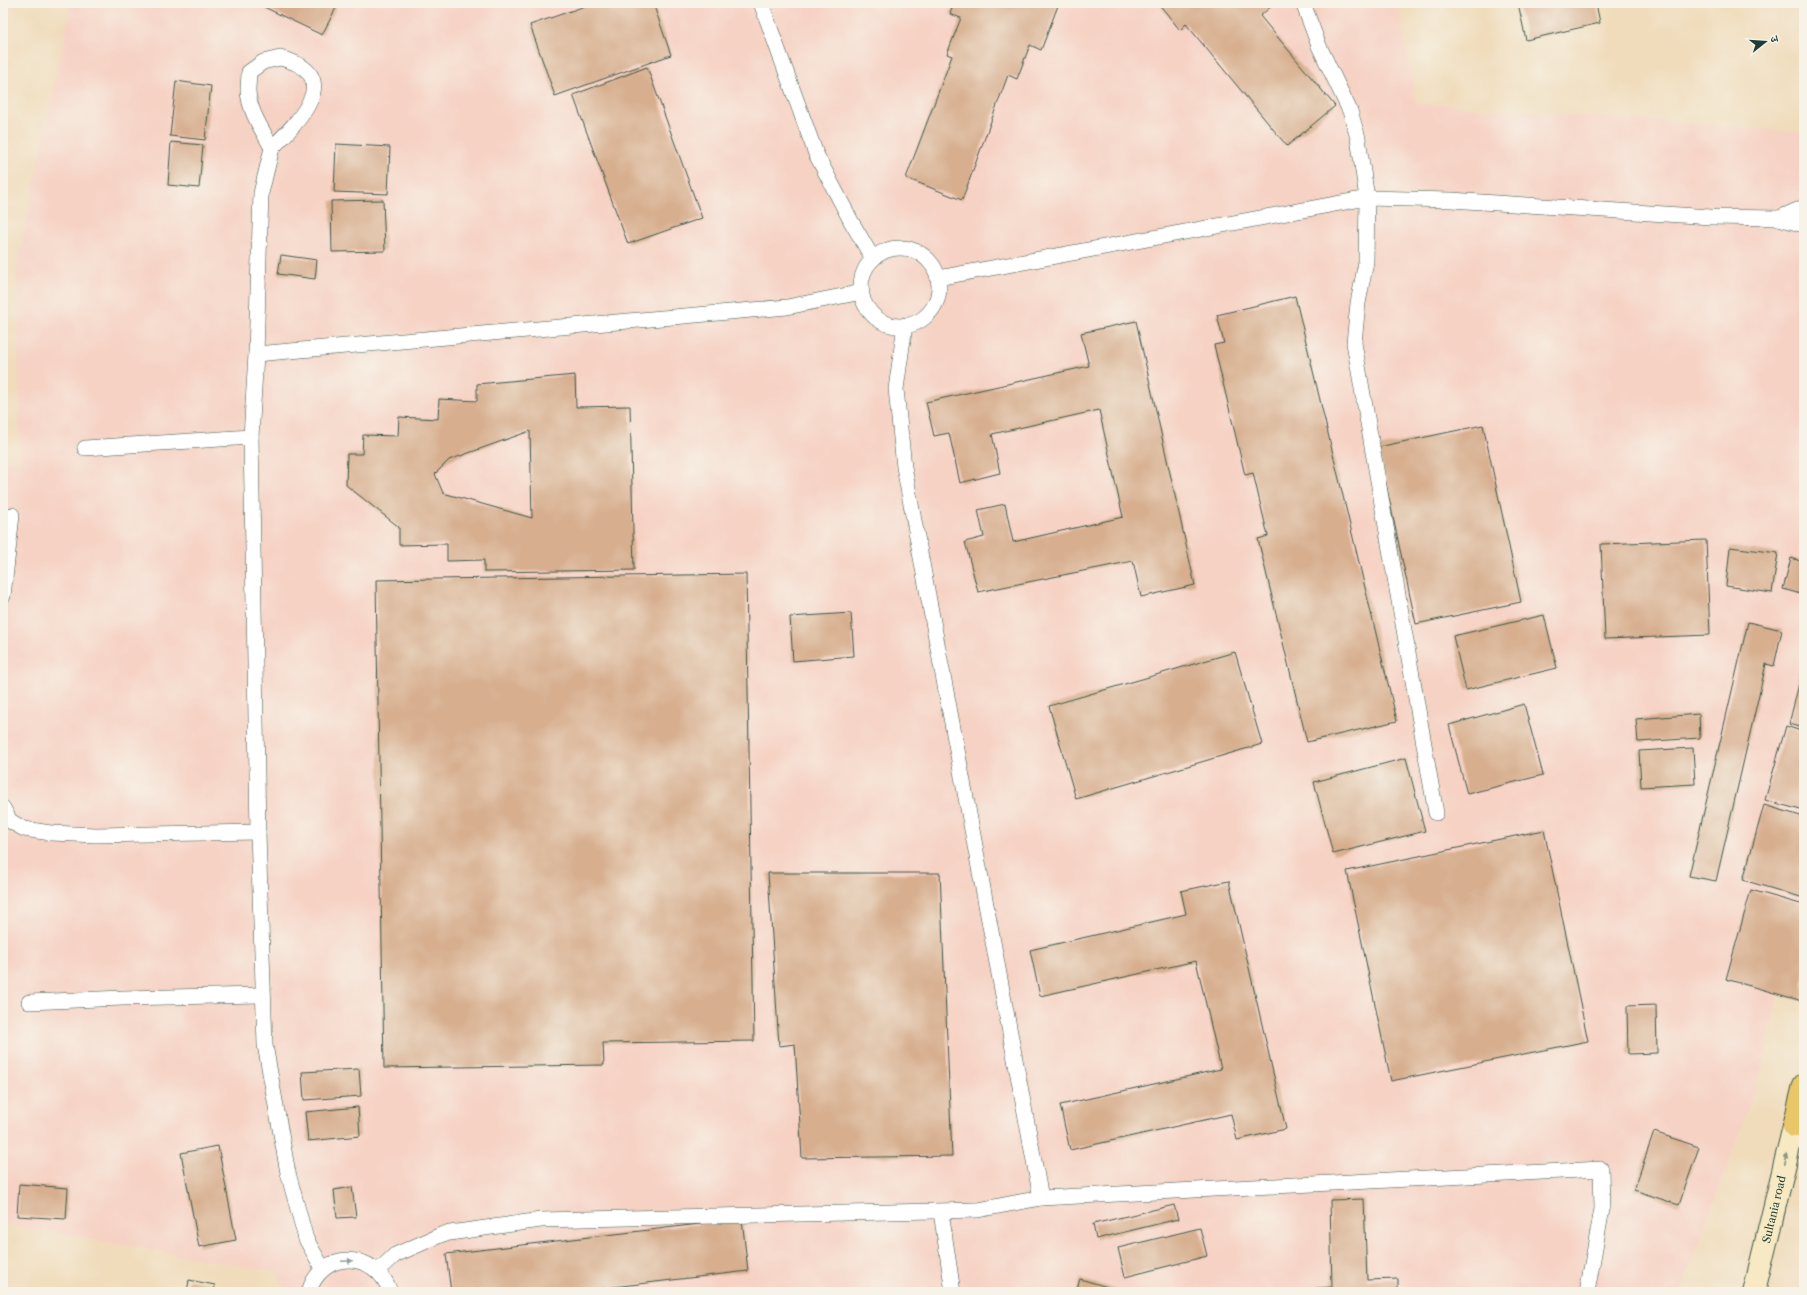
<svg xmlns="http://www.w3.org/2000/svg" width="1807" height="1295" font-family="'Libre Caslon Text','Noto Serif Devanagari',serif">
<rect width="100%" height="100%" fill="#f7f3e8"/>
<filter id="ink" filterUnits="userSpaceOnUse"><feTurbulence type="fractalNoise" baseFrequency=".025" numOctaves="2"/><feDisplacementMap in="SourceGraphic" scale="8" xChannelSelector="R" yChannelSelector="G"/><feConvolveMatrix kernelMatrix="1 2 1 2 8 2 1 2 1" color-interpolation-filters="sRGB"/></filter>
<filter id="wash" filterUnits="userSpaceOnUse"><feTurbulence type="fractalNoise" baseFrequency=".012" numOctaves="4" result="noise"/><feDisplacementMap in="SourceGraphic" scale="16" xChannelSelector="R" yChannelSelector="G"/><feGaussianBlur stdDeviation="0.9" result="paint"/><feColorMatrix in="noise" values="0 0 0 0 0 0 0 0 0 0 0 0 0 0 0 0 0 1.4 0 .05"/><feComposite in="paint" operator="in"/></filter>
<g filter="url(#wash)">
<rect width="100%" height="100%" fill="#f0dcbb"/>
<path fill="#f6d2c4" d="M71,3H1397L1416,103L1804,132V880L1762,1070L1681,1292H287L276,1272L3,1224V458L20,463L17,266Z"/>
<g id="blocks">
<g fill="#d7ae8e" fill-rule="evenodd">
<path d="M264,3H336L338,4L322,35L262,6Z"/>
<path d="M594,3H653L671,55L555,96L530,25Z"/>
<path d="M954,3H1059L1041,50L1030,45L1017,79L1008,75L962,200L906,178L952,56L947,54L961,18L950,14Z"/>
<path d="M1158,3H1273L1274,4L1260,16L1335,106L1287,146L1186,24L1180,30Z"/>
<path d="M1518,3H1596L1600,23L1526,40Z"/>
<path d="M647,67L702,218L628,244L573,95Z"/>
<path d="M176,81L211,86L205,140L170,136Z"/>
<path d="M171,142L203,145L199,188L168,185Z"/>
<path d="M336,144L390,147L388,194L334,192Z"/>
<path d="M383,200L385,251L332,252L331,201Z"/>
<path d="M281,255L317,260L315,279L278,274Z"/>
<path d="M1295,296L1397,721L1307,742L1258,539L1268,536L1253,473L1245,475L1214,345L1224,343L1217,315Z"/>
<path d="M1136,321L1195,585L1141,597L1133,561L978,592L965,542L984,537L978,510L1005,504L1013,542L1123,517L1099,410L992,434L1000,473L960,483L949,433L934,436L926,402L1089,366L1081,333Z"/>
<path d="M575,375L576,407L630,406L634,570L484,572V560L447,561V544L399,545V527L346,485L347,454H362L363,435L398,436L399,417L438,419L439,399L477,401V384ZM530,431L532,518L443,493L435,474L449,460Z"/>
<path d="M1483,425L1521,602L1416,624L1378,447Z"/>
<path d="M1706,540L1710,635L1605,639L1601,544Z"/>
<path d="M1730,547L1778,553L1772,593L1726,586Z"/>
<path d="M1791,558L1804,562V595L1783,589Z"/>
<path d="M746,574L754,1041L603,1043L604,1065L384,1068L376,580Z"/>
<path d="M851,613L854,656L793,661L790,617Z"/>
<path d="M1544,615L1557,668L1466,690L1453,636Z"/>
<path d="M1748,622L1782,630L1774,666L1766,664L1716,881L1689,876Z"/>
<path d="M1235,652L1262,744L1076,799L1049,706Z"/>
<path d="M1803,668H1804V728L1789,724Z"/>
<path d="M1524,704L1543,775L1467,794L1449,725Z"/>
<path d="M1699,714L1700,738L1638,742L1636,719Z"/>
<path d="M1786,726L1804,732V811L1765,800Z"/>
<path d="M1693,748L1695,784L1641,787L1639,751Z"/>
<path d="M1406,758L1425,831L1333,854L1314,782Z"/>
<path d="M1764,805L1804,817V898L1743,880Z"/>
<path d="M1544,830L1588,1041L1391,1081L1347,871Z"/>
<path d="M768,873H940L952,1156L802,1158L795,1044L779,1046Z"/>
<path d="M1229,881L1286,1129L1237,1140L1231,1114L1070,1150L1060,1105L1221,1069L1196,961L1040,996L1030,950L1186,914L1181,891Z"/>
<path d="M1751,890L1804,905V992L1802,1001L1726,979Z"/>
<path d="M1656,1005L1657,1053L1628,1054L1627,1006Z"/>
<path d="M359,1069L361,1096L304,1100L302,1072Z"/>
<path d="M358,1107L360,1136L308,1141L305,1112Z"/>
<path d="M1654,1132L1699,1147L1679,1205L1634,1190Z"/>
<path d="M218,1146L236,1240L199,1247L181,1153Z"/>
<path d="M19,1184L68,1188L66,1219L17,1216Z"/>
<path d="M352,1187L356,1217L337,1218L334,1190Z"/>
<path d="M1364,1199L1367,1280L1398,1279V1292H1316V1288L1332,1287L1330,1200Z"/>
<path d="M1174,1205L1178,1219L1096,1239L1093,1224Z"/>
<path d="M742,1219L748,1271L571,1292H451L446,1254Z"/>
<path d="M1200,1228L1207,1256L1125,1277L1118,1248Z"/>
<path d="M1080,1279L1125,1292H1076Z"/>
<path d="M189,1280L215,1285L214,1292H187Z"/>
</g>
</g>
</g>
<g filter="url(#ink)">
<use href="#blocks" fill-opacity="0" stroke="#3e5548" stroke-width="1"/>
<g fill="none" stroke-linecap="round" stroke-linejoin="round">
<defs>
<g id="lane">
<path d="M761,3L816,154L851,221L873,259"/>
<path d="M1303,3L1319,46L1350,111L1358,138L1367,198L1366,262L1358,303L1354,343L1436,813"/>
<path d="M280,58C346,74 299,121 272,148C263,131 249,111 248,91C248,84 249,78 249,72L263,62Z"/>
<path d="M272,148L261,193L256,354L251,437L258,832L265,1045L288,1173L306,1239L323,1269"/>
<path d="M1779,218L1804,207"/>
<circle cx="900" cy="287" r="39"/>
<path d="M938,278L1367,198L1451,200L1711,217L1779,218L1804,225"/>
<path d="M905,325L896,389L904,467L1041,1198"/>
<path d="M256,354L787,307L862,292"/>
<path d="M85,448L251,437"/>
<path d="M3,596L12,515"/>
<path d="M3,808L10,821L24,829L51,833L96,835L258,832"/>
<path d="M29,1002L123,998L263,995"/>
<path d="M941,1212L953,1292"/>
<path d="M378,1271L395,1255L443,1234L541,1220L978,1210L1041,1198L1601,1169L1602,1209L1587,1292"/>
<path d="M309,1292C321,1249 377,1250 390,1292"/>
</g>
<g id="secondary">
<path id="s1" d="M1754,1292L1794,1126"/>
</g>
<path id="primary" d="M1804,1085L1794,1126L1804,1125"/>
</defs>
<use href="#lane" stroke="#3e5548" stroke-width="16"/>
<use href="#secondary" stroke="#3e5548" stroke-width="24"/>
<use href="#primary" stroke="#3e5548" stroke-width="24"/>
<use href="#lane" stroke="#fff" stroke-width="15"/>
<use href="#secondary" stroke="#f6e9c3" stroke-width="22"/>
<use href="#primary" stroke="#e9c769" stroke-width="22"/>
</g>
<defs><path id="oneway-solid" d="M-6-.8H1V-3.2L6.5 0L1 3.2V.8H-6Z"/></defs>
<use fill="#8a937c" href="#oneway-solid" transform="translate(1786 1159) rotate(-77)"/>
<use fill="#8f9e9a" href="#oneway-solid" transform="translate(347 1261) rotate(-3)"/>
</g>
<g text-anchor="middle" stroke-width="3" stroke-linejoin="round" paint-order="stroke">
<g font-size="11" fill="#1f3d34" stroke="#f7f3e8">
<text dy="4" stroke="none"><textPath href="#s1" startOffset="85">Sultania road</textPath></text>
</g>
</g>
<rect width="1807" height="1295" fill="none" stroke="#f7f3e8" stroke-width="16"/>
<g transform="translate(1765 42) rotate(73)" stroke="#f7f3e8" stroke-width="3" paint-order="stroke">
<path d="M0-3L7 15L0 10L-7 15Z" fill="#1f3d34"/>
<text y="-6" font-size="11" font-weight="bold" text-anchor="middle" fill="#1f3d34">उ</text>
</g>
</svg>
